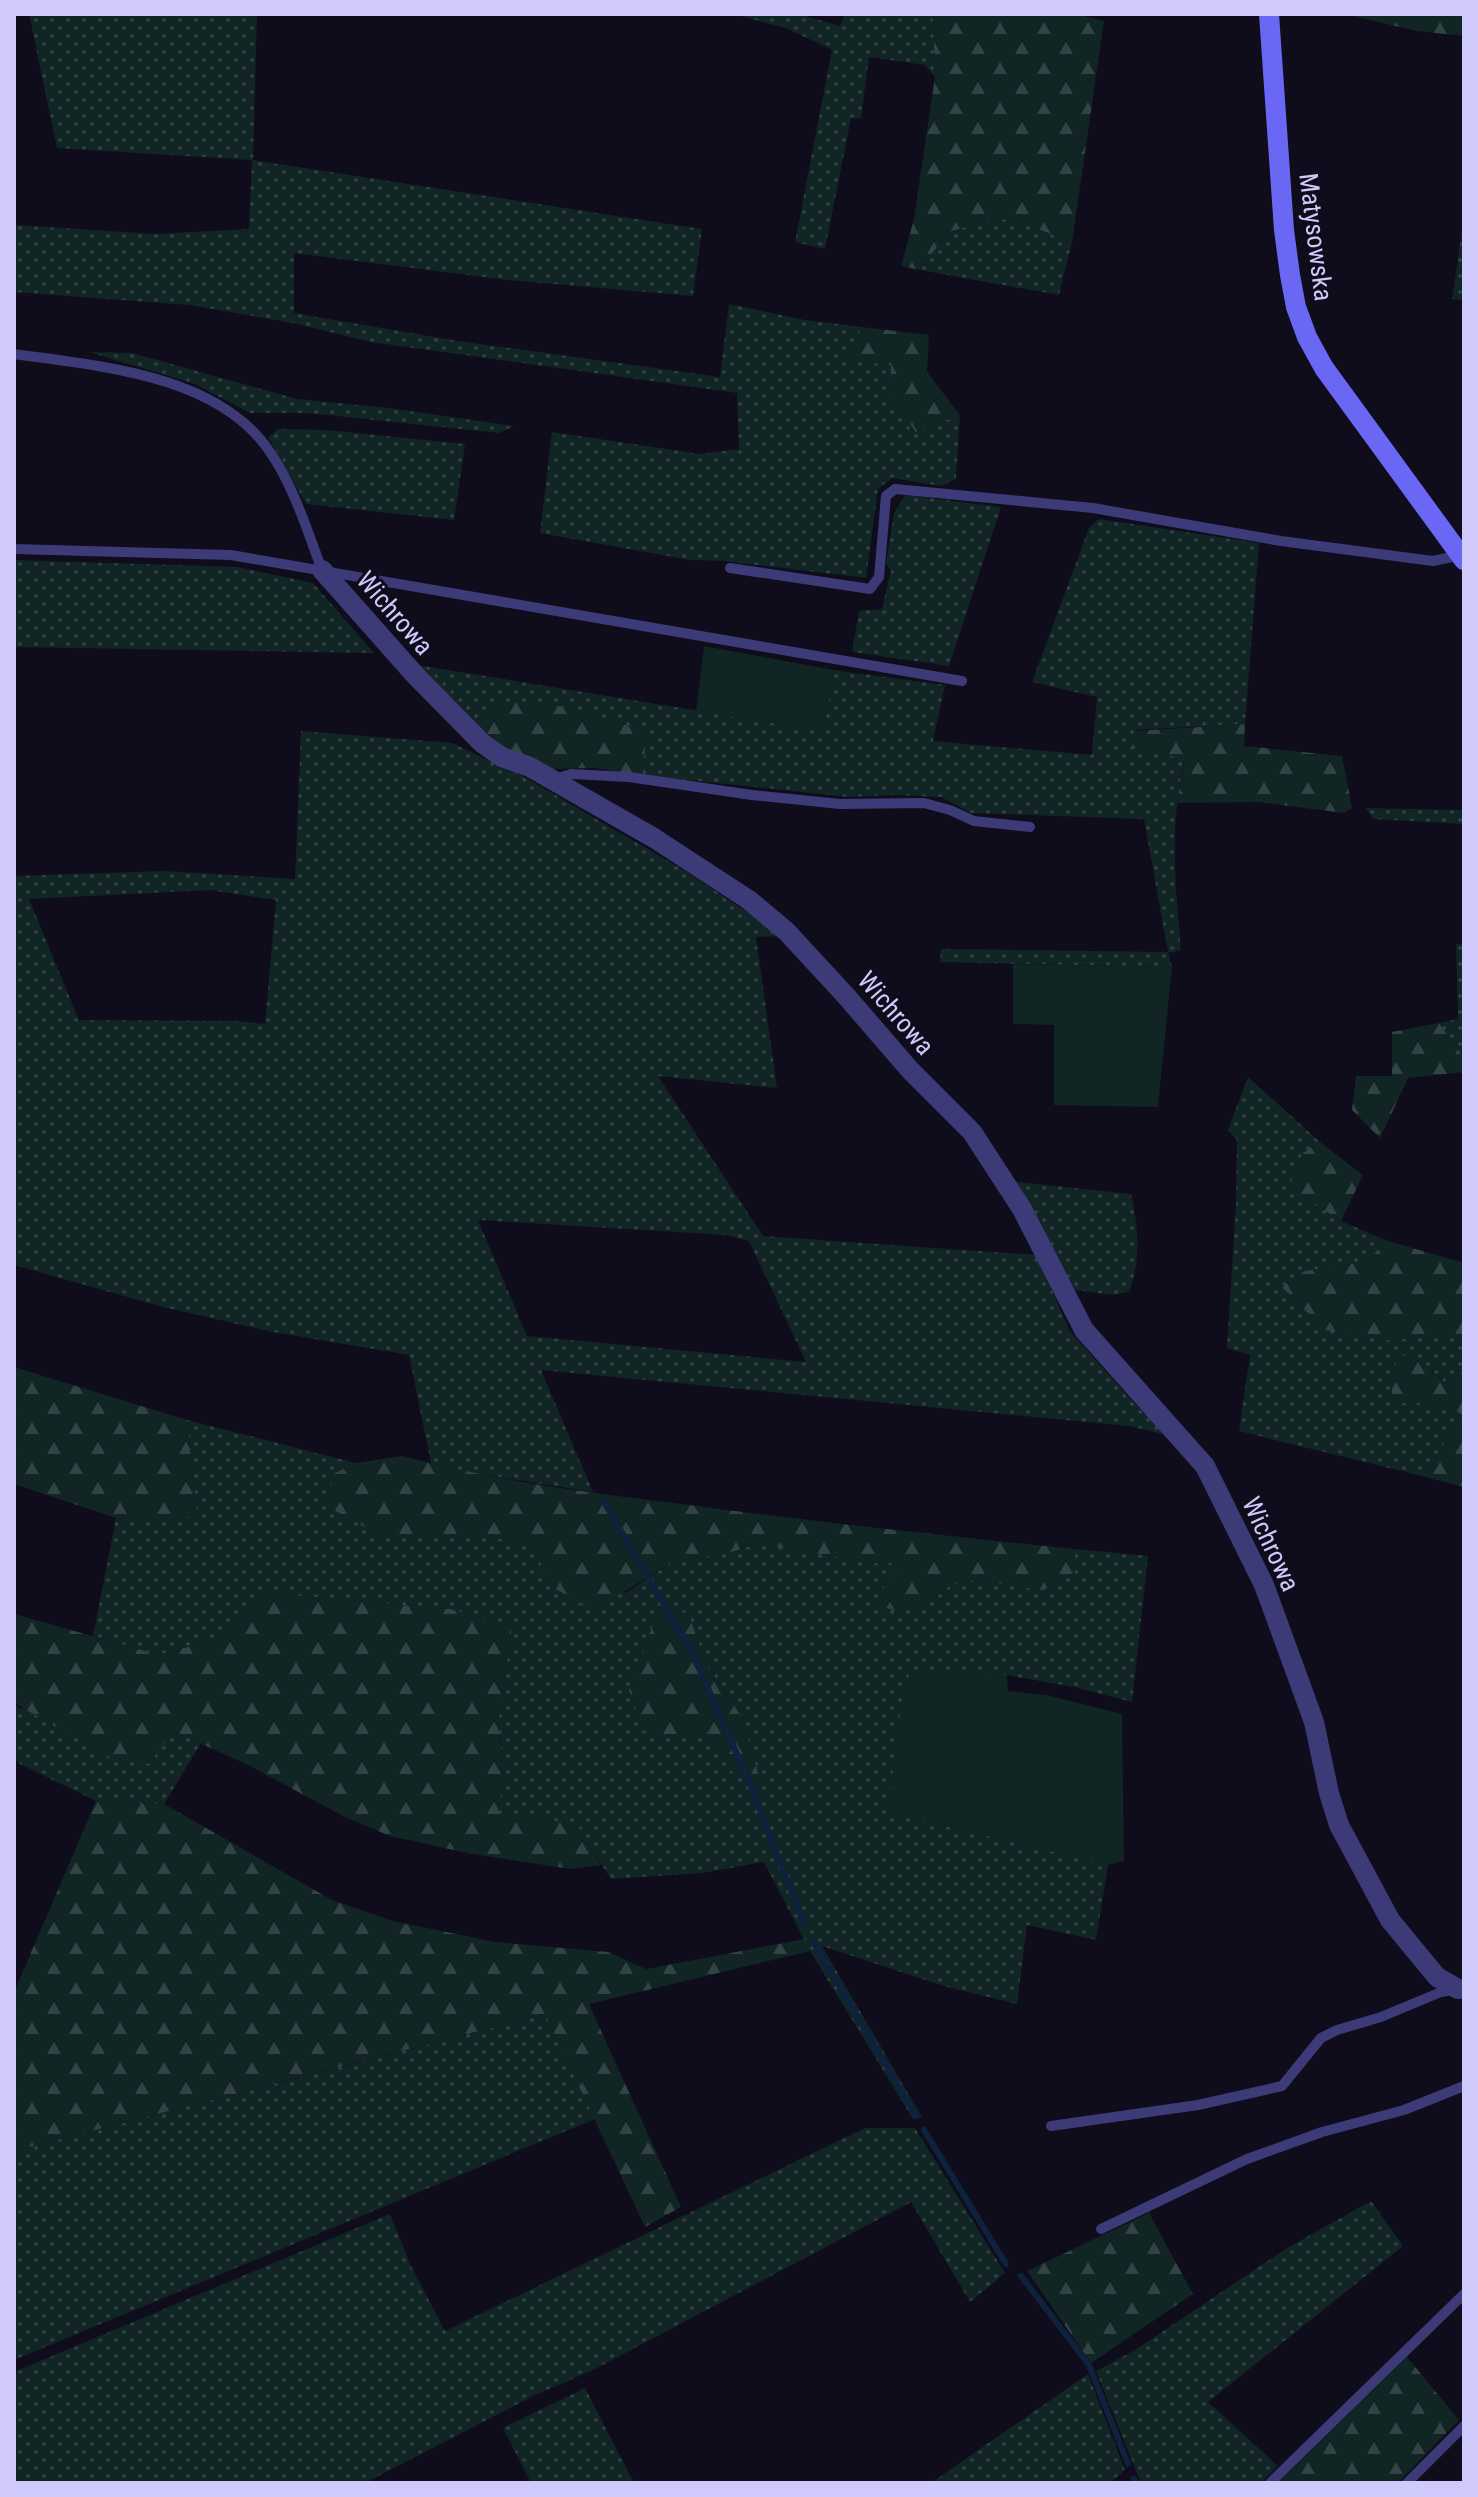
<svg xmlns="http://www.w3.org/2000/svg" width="1478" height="2497" font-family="'Roboto Condensed',sans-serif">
<defs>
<pattern id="grass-dots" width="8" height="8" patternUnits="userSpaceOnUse" patternTransform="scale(2)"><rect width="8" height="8" fill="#102524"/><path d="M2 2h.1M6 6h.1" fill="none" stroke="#324345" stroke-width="1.8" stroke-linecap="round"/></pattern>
<pattern id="forest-firs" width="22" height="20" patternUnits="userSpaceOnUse" patternTransform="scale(2)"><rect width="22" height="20" fill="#102524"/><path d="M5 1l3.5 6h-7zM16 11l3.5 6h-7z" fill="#324345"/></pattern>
</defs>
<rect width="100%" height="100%" fill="#0f0c1b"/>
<g fill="url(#grass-dots)" fill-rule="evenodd">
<path d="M29,14H257L253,160L702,229L693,296L507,280L294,253V313L458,341L720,377L729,304L805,320L862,327L849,360L892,365L916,432L960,415L956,479L941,486L892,478L878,489L866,578L724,561L690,560L540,533L552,432L700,454L739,449L737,393L371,342L293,323L189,305L14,292V225L155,234L249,229L252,160L57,148Z"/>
<path d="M733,14H798L840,26L844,14H933L935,77L925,65L869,57L861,118H851L825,249L795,242L832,50L786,28Z"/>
<path d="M1464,217V300L1452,299Z"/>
<path d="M998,218L1025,224L1072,242L1059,295L920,270L948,232Z"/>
<path d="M89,352L132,353L297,399L389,408L514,426L499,433L308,413H250L195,384Z"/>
<path d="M279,429L326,430L465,444L454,520L306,504L268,437Z"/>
<path d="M905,495L1001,507L949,666L852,652L859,611L882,609L891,570L886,564L894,513Z"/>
<path d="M1099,519L1259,543L1245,724L1135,730L1132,748L1185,758C1169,827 1175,881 1181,950L1168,953L1172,967L940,962L941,949L1168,952L1144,819L971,813L941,797L891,795L848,797L642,775L646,732L477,726L417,665L823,731L834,670L945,685L933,741L1092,755L1097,697L1032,682L1089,528Z"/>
<path d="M14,560L237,567L313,583L374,653L14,647Z"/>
<path d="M301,731L452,743L523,776L687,872L783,936L756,937L777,1088L658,1076L763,1236L1037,1255L1069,1330L1138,1407L1172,1436L1129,1426L541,1370L593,1492L461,1471L431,1463L409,1355L273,1332L163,1307L14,1265V876L165,871L295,879ZM210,890L276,900L265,1024L238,1021L79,1020L29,899ZM478,1220L726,1235L749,1241L806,1362L527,1336Z"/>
<path d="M1366,808L1464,810V824L1373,819Z"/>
<path d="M1456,944H1464V1058L1439,1023L1458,1019Z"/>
<path d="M1248,1077L1320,1142L1303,1153L1290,1187L1341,1221L1385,1240L1369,1261L1305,1271L1384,1340L1464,1336V1371L1446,1384L1429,1367L1394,1401L1461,1412L1426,1477L1239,1431L1250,1355L1227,1348L1236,1204L1237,1140L1228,1130Z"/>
<path d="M1010,1181L1131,1194C1139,1228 1141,1260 1129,1292L1113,1295L1075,1290Z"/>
<path d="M187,1420L356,1463L335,1473L379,1535L431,1538L493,1537L535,1546L549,1585L625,1593L674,1561L725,1554L757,1544L902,1567L930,1603L949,1586L974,1580L1043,1590L1075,1573V1549L1148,1556L1132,1702L1074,1687L1006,1675L888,1812L1108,1865L1096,1940L1027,1925L1017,2004L947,1987L822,1946L922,2117L913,2119L810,1951L764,1862L702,1873L611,1879L578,1828L533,1815L498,1813L503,1779L499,1715L512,1627L450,1609L265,1593L223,1637L159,1655L93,1636L116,1518L197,1516ZM688,1613L705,1662L743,1719L735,1776L708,1732L664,1736Z"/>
<path d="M14,1703L19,1708L172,1731L201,1743L164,1804L96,1801L20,1764L14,1756Z"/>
<path d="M546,2014L595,2119L14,2360V2151Z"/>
<path d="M865,2128H915L1005,2273L970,2302L911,2202L593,2370L533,2396L365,2483H14V2372L390,2214L410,2264L445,2331Z"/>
<path d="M1371,2201L1403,2246L1208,2402L1278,2466L1260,2483H1141L1096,2371L1135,2350L1287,2248Z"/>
<path d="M1088,2374L1125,2470L1110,2483H931Z"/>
<path d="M585,2388L634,2483H531L503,2428Z"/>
</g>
<g fill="url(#forest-firs)">
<path d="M933,14H1076L1104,21L1072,242L1025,224L998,218L948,232L920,270L901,266L914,219L935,77Z"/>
<path d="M1344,14H1464V36L1417,31Z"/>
<path d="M862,327L929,335L927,372L960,415L916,432L890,397L891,365L849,360Z"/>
<path d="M503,701L569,707L647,732L642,775L594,768L550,769L505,747L477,726Z"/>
<path d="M1245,724L1244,746L1342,756L1352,808L1344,813L1258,802L1177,803L1185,759L1132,748L1135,731Z"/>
<path d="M1439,1023L1464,1058V1072L1408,1078L1380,1138L1352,1110L1356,1076H1392V1032Z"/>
<path d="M1320,1142L1363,1175L1341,1221L1289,1187L1303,1153Z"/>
<path d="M1385,1240L1464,1263V1336L1384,1340L1325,1330L1281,1286L1305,1271L1369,1261Z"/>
<path d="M1401,1354L1429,1367L1445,1384L1464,1371V1487L1426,1477L1461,1412L1393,1401L1390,1373Z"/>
<path d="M14,1367L187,1420L197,1517L116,1518L14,1484Z"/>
<path d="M402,1456C496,1481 593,1493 689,1505C817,1522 946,1536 1075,1549V1573L1043,1590L973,1580L949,1586L930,1603L902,1612L882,1607L879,1593L901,1567L757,1544L725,1554L674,1561L593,1611L549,1585L534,1546L493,1537L431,1538L379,1535L334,1510L326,1498L335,1473L356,1463Z"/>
<path d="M265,1593L450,1609L512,1627L499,1715L503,1779L498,1813L533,1815L579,1828L601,1865L571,1869L472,1854L390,1836L345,1817L248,1765L173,1731L149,1764L115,1760L14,1703V1614L159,1655L223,1637Z"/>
<path d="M688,1612L705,1662L743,1719L761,1784L735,1776L708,1732L664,1736L644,1731L629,1690L656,1617Z"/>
<path d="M96,1801L164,1804L332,1900L393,1921L495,1942L608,1952L646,1969L805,1939L810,1951L589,2004L681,2207L645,2227L545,2014L14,2151V1992Z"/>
<path d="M1149,2213L1193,2294L1091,2363L1027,2271Z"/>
<path d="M1407,2357L1459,2420L1398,2483H1278Z"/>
</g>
<g fill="#102524">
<path d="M704,646L834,670L823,731L696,711Z"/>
<path d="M1013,964L1172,967L1158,1107L1054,1105V1025L1013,1024Z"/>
<path d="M911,1672L1007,1675L1008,1691L1046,1695L1122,1714L1124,1861L1108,1865L888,1812L904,1685Z"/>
</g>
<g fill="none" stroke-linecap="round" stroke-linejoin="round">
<g stroke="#0e213d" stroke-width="6">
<path d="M604,1502L692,1652L750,1784L804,1924"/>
<path d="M814,1943L916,2116"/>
<path d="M924,2130L1006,2264"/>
<path d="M1021,2276L1089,2365L1128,2464"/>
<path d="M1134,2479L1136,2483"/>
</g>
<g stroke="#3c3a77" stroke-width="10">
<path d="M14,354C98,366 218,374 270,452C294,487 307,530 322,570"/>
<path d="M14,549L231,555L962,681"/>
<path d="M730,568L870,589L879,577L886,496L895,489L1093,508L1281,541L1433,561L1461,555"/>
<path d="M555,779L571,774L629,777L752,795L840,804L924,803L950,810L974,821L1030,827"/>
<path d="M1051,2126L1198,2105L1282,2086L1321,2038L1337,2030L1381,2017L1441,1992L1454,1990"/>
<path d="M1101,2229L1247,2159L1322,2132L1404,2110L1464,2086"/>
<path d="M1270,2483L1464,2294"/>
<path d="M1407,2483L1464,2426"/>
</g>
<path stroke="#3c3a77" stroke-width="20" d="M322,570L416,676L482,743L502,757L530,767L654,838L749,900L787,932L847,997L910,1070L972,1132L1022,1209L1084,1330L1205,1466L1264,1585L1314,1722L1329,1793L1339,1825L1390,1920L1437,1977L1458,1989"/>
<path stroke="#6a67f5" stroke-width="20" d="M1269,14L1284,230L1290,275L1296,307L1307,337L1324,368L1464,560"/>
</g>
<g text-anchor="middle" stroke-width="6" stroke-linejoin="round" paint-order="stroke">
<g font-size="26" fill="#cfcafb" stroke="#0f0c1b">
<text transform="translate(1316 237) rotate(83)" y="9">Matysowska</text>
<text transform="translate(395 613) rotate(49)" y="9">Wichrowa</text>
<text transform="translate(896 1013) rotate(49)" y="9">Wichrowa</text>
<text transform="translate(1271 1544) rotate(65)" y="9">Wichrowa</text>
</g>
</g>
<rect width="1478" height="2497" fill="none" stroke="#cfcafb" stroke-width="32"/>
</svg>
